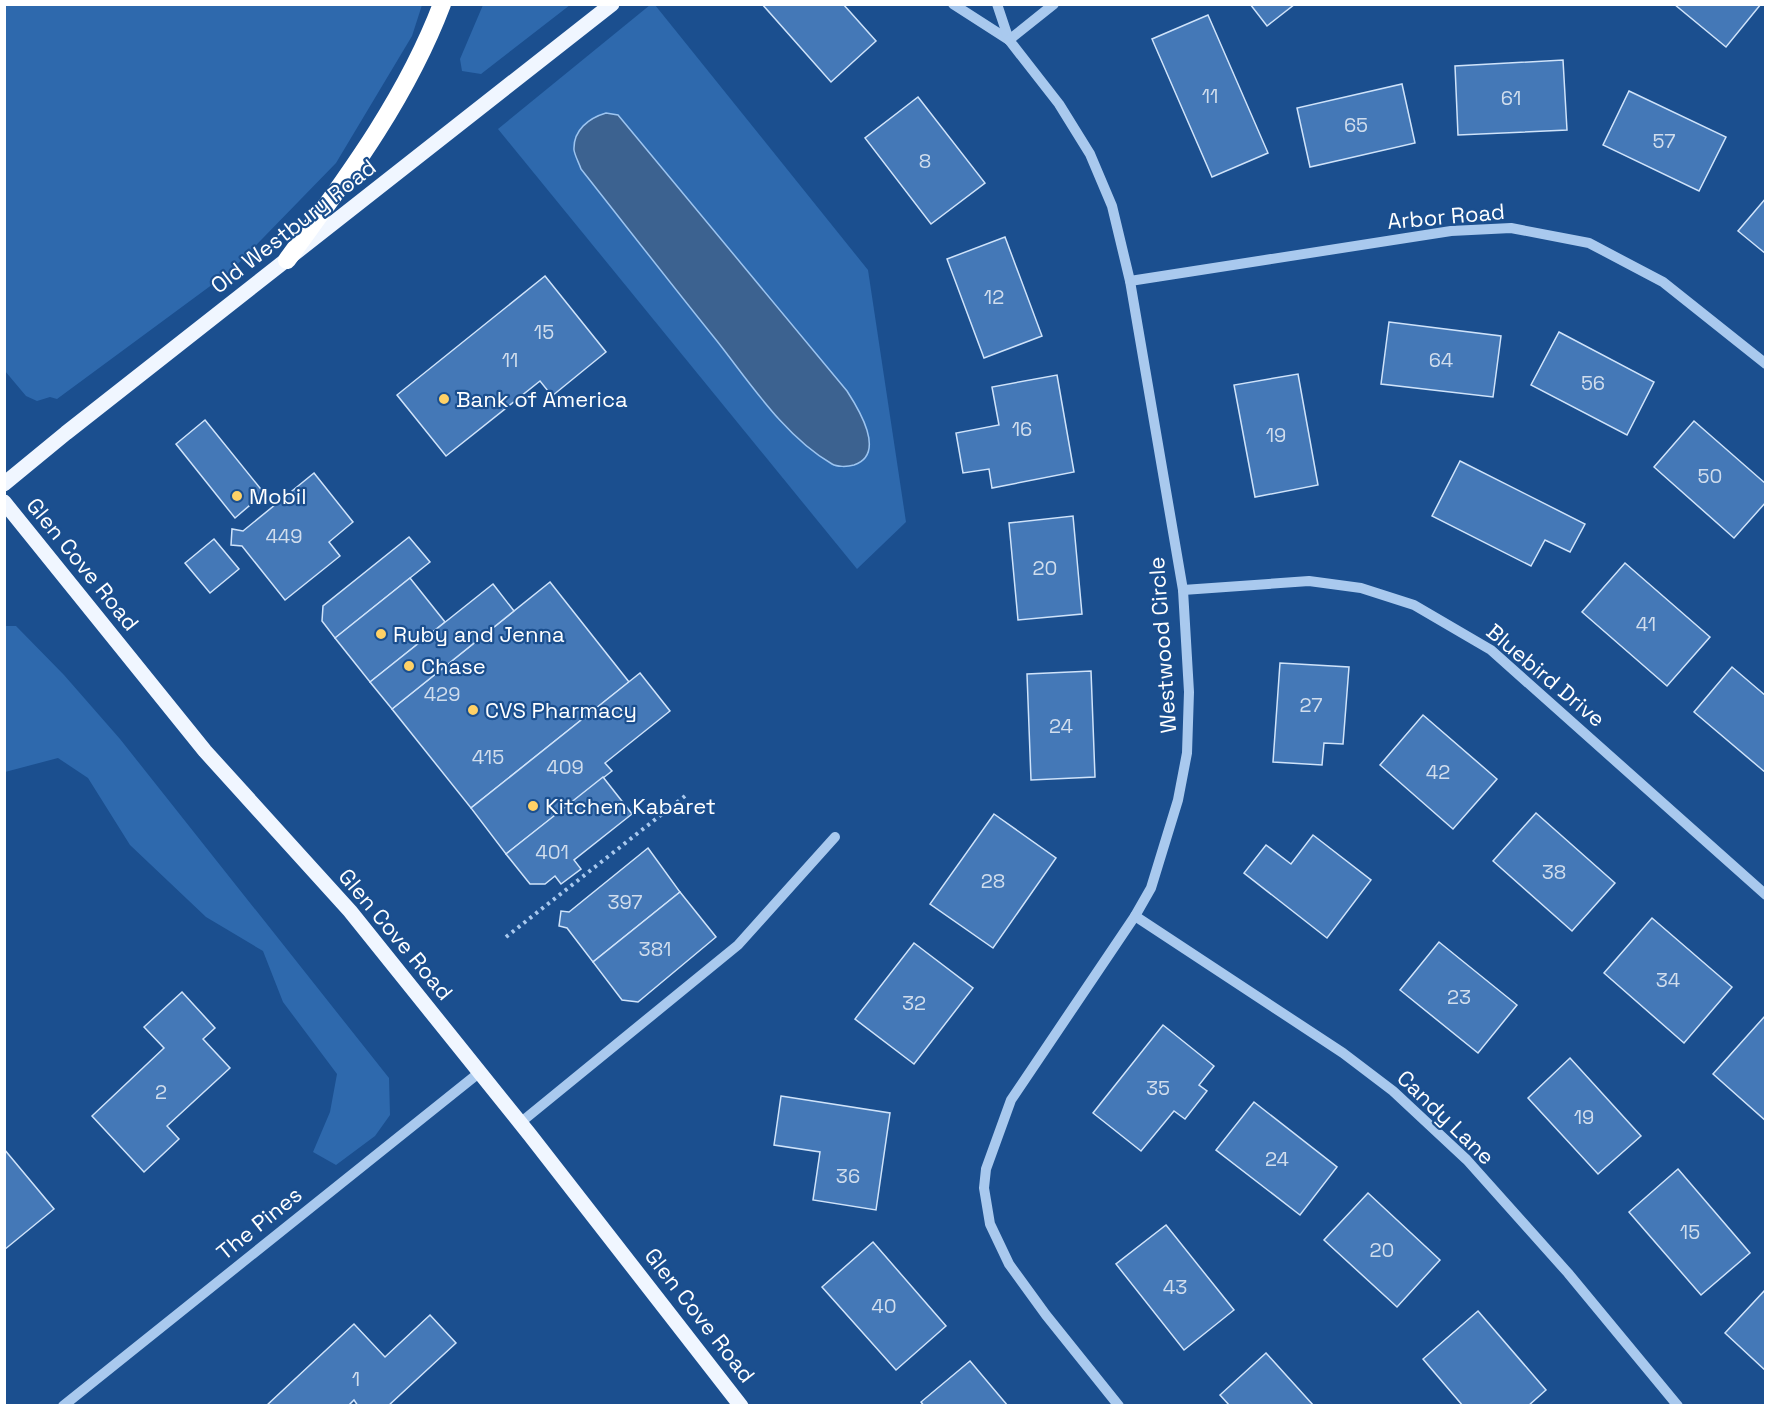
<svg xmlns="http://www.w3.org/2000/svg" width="1770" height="1410" font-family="'Space Grotesk',sans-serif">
<rect width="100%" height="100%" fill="#1b4f8f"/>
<g fill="#2e69ad">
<path d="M4,5L5,4L422,5L412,36L336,163L232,270L57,399L50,397L37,401L26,396L5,371Z"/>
<path d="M483,5V4L570,5L481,74L462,71L460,59Z"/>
<path d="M650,5H655L868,270L906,522L857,569L498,129Z"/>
<path d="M5,626H16L64,675L120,739L389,1078L390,1115L375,1136L336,1165L313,1152L330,1112L337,1074L283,1002L263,951L206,917L130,845L88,778L58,758L5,772Z"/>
</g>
<path fill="#3c6290" stroke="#9cc4f0" stroke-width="1.5" d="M606,113L618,115L847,391C858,408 887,454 854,465C847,467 837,467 832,464C785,437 750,383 717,341C671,284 626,226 581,169C579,163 575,156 574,150C573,130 589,118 606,113Z"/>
<g fill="#4478b7" stroke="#cfe3fa" stroke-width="1.5">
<path d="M762,4H843L876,41L831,82Z"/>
<path d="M1250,4H1295L1267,26Z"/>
<path d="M1674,4H1761L1726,47Z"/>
<path d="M1208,15L1268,153L1212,177L1152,39Z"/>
<path d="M1563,60L1567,130L1458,135L1455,66Z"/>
<path d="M1402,84L1415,143L1310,167L1297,108Z"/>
<path d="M1629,91L1726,137L1699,191L1603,145Z"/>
<path d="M918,97L985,183L931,224L865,138Z"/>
<path d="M1766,198V254L1738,231Z"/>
<path d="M1005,237L1042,336L984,358L947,259Z"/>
<path d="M545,276L606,352L552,396L540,381L446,456L397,395Z"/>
<path d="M1389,322L1501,336L1493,397L1381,384Z"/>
<path d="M1559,332L1654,382L1627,435L1531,385Z"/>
<path d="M1298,374L1318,485L1255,497L1234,385Z"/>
<path d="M1057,375L1074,472L992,488L989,469L963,473L956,433L999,425L992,387Z"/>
<path d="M205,420L264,493L235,518L176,444Z"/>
<path d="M1694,421L1766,484V502L1734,538L1654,467Z"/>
<path d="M1460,461L1585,524L1570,552L1545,540L1531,566L1432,516Z"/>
<path d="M314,473L353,522L329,542L340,556L285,600L242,546L231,545L232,529L243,531Z"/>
<path d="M1073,516L1082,614L1018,620L1009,523Z"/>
<path d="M409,537L430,562L335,638L322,621L323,606Z"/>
<path d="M214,539L239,569L210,593L185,563Z"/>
<path d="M1625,563L1710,637L1667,686L1582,612Z"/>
<path d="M410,578L445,622L370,682L335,638Z"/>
<path d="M550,582L629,682L471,808L392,709Z"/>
<path d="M493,584L514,611L392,709L370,682Z"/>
<path d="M1280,663L1349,667L1343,744L1324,743L1322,765L1273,762Z"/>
<path d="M1732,667L1766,696V773L1694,712Z"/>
<path d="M1091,671L1095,777L1031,780L1027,674Z"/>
<path d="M640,673L670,711L605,763L612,771L506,854L471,808Z"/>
<path d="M1423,715L1497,779L1453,829L1380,765Z"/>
<path d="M603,777L632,814L574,860L581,869L561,884L555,876L545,884H530L506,854Z"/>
<path d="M1536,813L1615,883L1572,931L1493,861Z"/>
<path d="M994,814L1056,858L993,948L930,904Z"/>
<path d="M1313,835L1371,880L1327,938L1244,873L1266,845L1291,864Z"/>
<path d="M648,848L680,892L593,962L567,928L559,926L561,911L569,912Z"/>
<path d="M680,892L716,937L638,1002L622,1000L593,962Z"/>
<path d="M1652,918L1732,987L1684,1043L1604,973Z"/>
<path d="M1439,942L1517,1005L1478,1053L1400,990Z"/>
<path d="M914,943L973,988L914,1064L855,1019Z"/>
<path d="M182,992L215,1028L203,1039L230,1068L167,1126L179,1139L144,1172L92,1116L164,1048L144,1027Z"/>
<path d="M1765,1016H1766V1121L1713,1074Z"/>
<path d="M1163,1025L1214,1066L1199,1085L1207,1091L1185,1119L1174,1111L1141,1151L1093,1113Z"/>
<path d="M1570,1058L1641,1136L1598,1174L1528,1098Z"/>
<path d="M781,1096L890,1113L876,1210L813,1200L820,1152L774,1145Z"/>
<path d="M1254,1102L1337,1167L1300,1215L1216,1150Z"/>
<path d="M4,1149L54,1209L4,1250Z"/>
<path d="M1678,1169L1750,1253L1701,1295L1629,1212Z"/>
<path d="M1368,1193L1440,1260L1397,1307L1324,1240Z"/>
<path d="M1166,1225L1234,1310L1184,1350L1116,1264Z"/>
<path d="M873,1242L946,1326L896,1370L822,1287Z"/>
<path d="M1766,1289V1371L1725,1333Z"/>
<path d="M1478,1311L1546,1390L1528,1406H1463L1423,1359Z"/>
<path d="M430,1315L456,1343L388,1406H358L354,1400L348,1406H266L354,1324L385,1357Z"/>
<path d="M1266,1353L1314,1406H1230L1220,1395Z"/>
<path d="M970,1361L1008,1406H924L921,1402Z"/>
</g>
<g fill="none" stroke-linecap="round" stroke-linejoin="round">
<path stroke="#a9c9ee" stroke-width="4" stroke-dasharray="3 4.5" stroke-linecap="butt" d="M506,937L685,796"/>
<g stroke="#a9c9ee" stroke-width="10">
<path d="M953,4L1009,40"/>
<path d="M997,4L1009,40L1059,104L1090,154L1112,206L1130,281L1183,590L1189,692L1187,753L1178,800L1151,888L1135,916L1011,1100L986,1169L984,1188L990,1224L1009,1264L1046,1315L1119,1406"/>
<path d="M1009,40L1054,4"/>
<path d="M1130,281L1451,231L1511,228L1589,243L1663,282L1766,364"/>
<path d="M1183,590L1309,581L1361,588L1414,605L1491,650L1766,895"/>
<path d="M1135,916L1343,1053L1393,1091L1467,1160L1568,1273L1678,1406"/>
<path d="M520,1123L738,945L835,837"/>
<path d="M63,1406L480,1072"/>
</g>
<g stroke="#f0f6ff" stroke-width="15">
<path d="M4,484L66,433L612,4"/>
<path d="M4,502L205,751L350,911L530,1135L741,1406"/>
</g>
<path stroke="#fff" stroke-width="18" d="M287,260C346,179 406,99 442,4"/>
</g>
<g fill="#ffd166" stroke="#1b4f8f" stroke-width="2">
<circle cx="444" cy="399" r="6"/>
<circle cx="237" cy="496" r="6"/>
<circle cx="381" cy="634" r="6"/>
<circle cx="409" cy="666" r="6"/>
<circle cx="473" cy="710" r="6"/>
<circle cx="533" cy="806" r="6"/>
</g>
<g text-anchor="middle" stroke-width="4.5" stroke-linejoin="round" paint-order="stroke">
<g font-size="20" fill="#d0dded">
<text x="1210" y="103">11</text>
<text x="1511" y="105">61</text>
<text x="1356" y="132">65</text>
<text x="1664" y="148">57</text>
<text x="925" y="168">8</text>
<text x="994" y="304">12</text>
<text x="544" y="339">15</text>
<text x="510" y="367">11</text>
<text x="1441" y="367">64</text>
<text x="1593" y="390">56</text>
<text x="1022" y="436">16</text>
<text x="1276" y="442">19</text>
<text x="1710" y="483">50</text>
<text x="284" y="543">449</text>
<text x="1045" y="575">20</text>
<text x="1646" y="631">41</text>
<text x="442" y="701">429</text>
<text x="1311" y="712">27</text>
<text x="1061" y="733">24</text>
<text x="488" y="764">415</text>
<text x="565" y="774">409</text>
<text x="1438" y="779">42</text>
<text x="552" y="859">401</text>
<text x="1554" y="879">38</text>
<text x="993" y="888">28</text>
<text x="625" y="909">397</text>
<text x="655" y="956">381</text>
<text x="1668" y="987">34</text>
<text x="1459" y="1004">23</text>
<text x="914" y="1010">32</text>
<text x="1158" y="1095">35</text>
<text x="161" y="1099">2</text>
<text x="1584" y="1124">19</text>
<text x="1277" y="1166">24</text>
<text x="848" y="1183">36</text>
<text x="1690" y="1239">15</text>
<text x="1382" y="1257">20</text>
<text x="1175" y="1294">43</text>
<text x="884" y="1313">40</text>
<text x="356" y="1386">1</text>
</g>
<g font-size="22" fill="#fff" stroke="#1b4f8f">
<text transform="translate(1446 216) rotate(-5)" y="8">Arbor Road</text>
<text transform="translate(293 226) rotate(-38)" y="8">Old Westbury Road</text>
<text transform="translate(83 564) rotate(51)" y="8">Glen Cove Road</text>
<text transform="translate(1162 645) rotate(-94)" y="8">Westwood Circle</text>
<text transform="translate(1546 675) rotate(40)" y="8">Bluebird Drive</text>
<text transform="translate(396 934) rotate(50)" y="8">Glen Cove Road</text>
<text transform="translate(1446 1117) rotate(44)" y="8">Candy Lane</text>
<text transform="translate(259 1223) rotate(-39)" y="8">The Pines</text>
<text transform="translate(700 1315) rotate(52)" y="8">Glen Cove Road</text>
</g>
<g font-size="22" fill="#fff" stroke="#1b4f8f" text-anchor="start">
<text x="456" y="407">Bank of America</text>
<text x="249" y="504">Mobil</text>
<text x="393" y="642">Ruby and Jenna</text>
<text x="421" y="674">Chase</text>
<text x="485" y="718">CVS Pharmacy</text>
<text x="545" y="814">Kitchen Kabaret</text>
</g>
</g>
<rect width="1770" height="1410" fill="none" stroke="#ffffff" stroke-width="12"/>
</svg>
